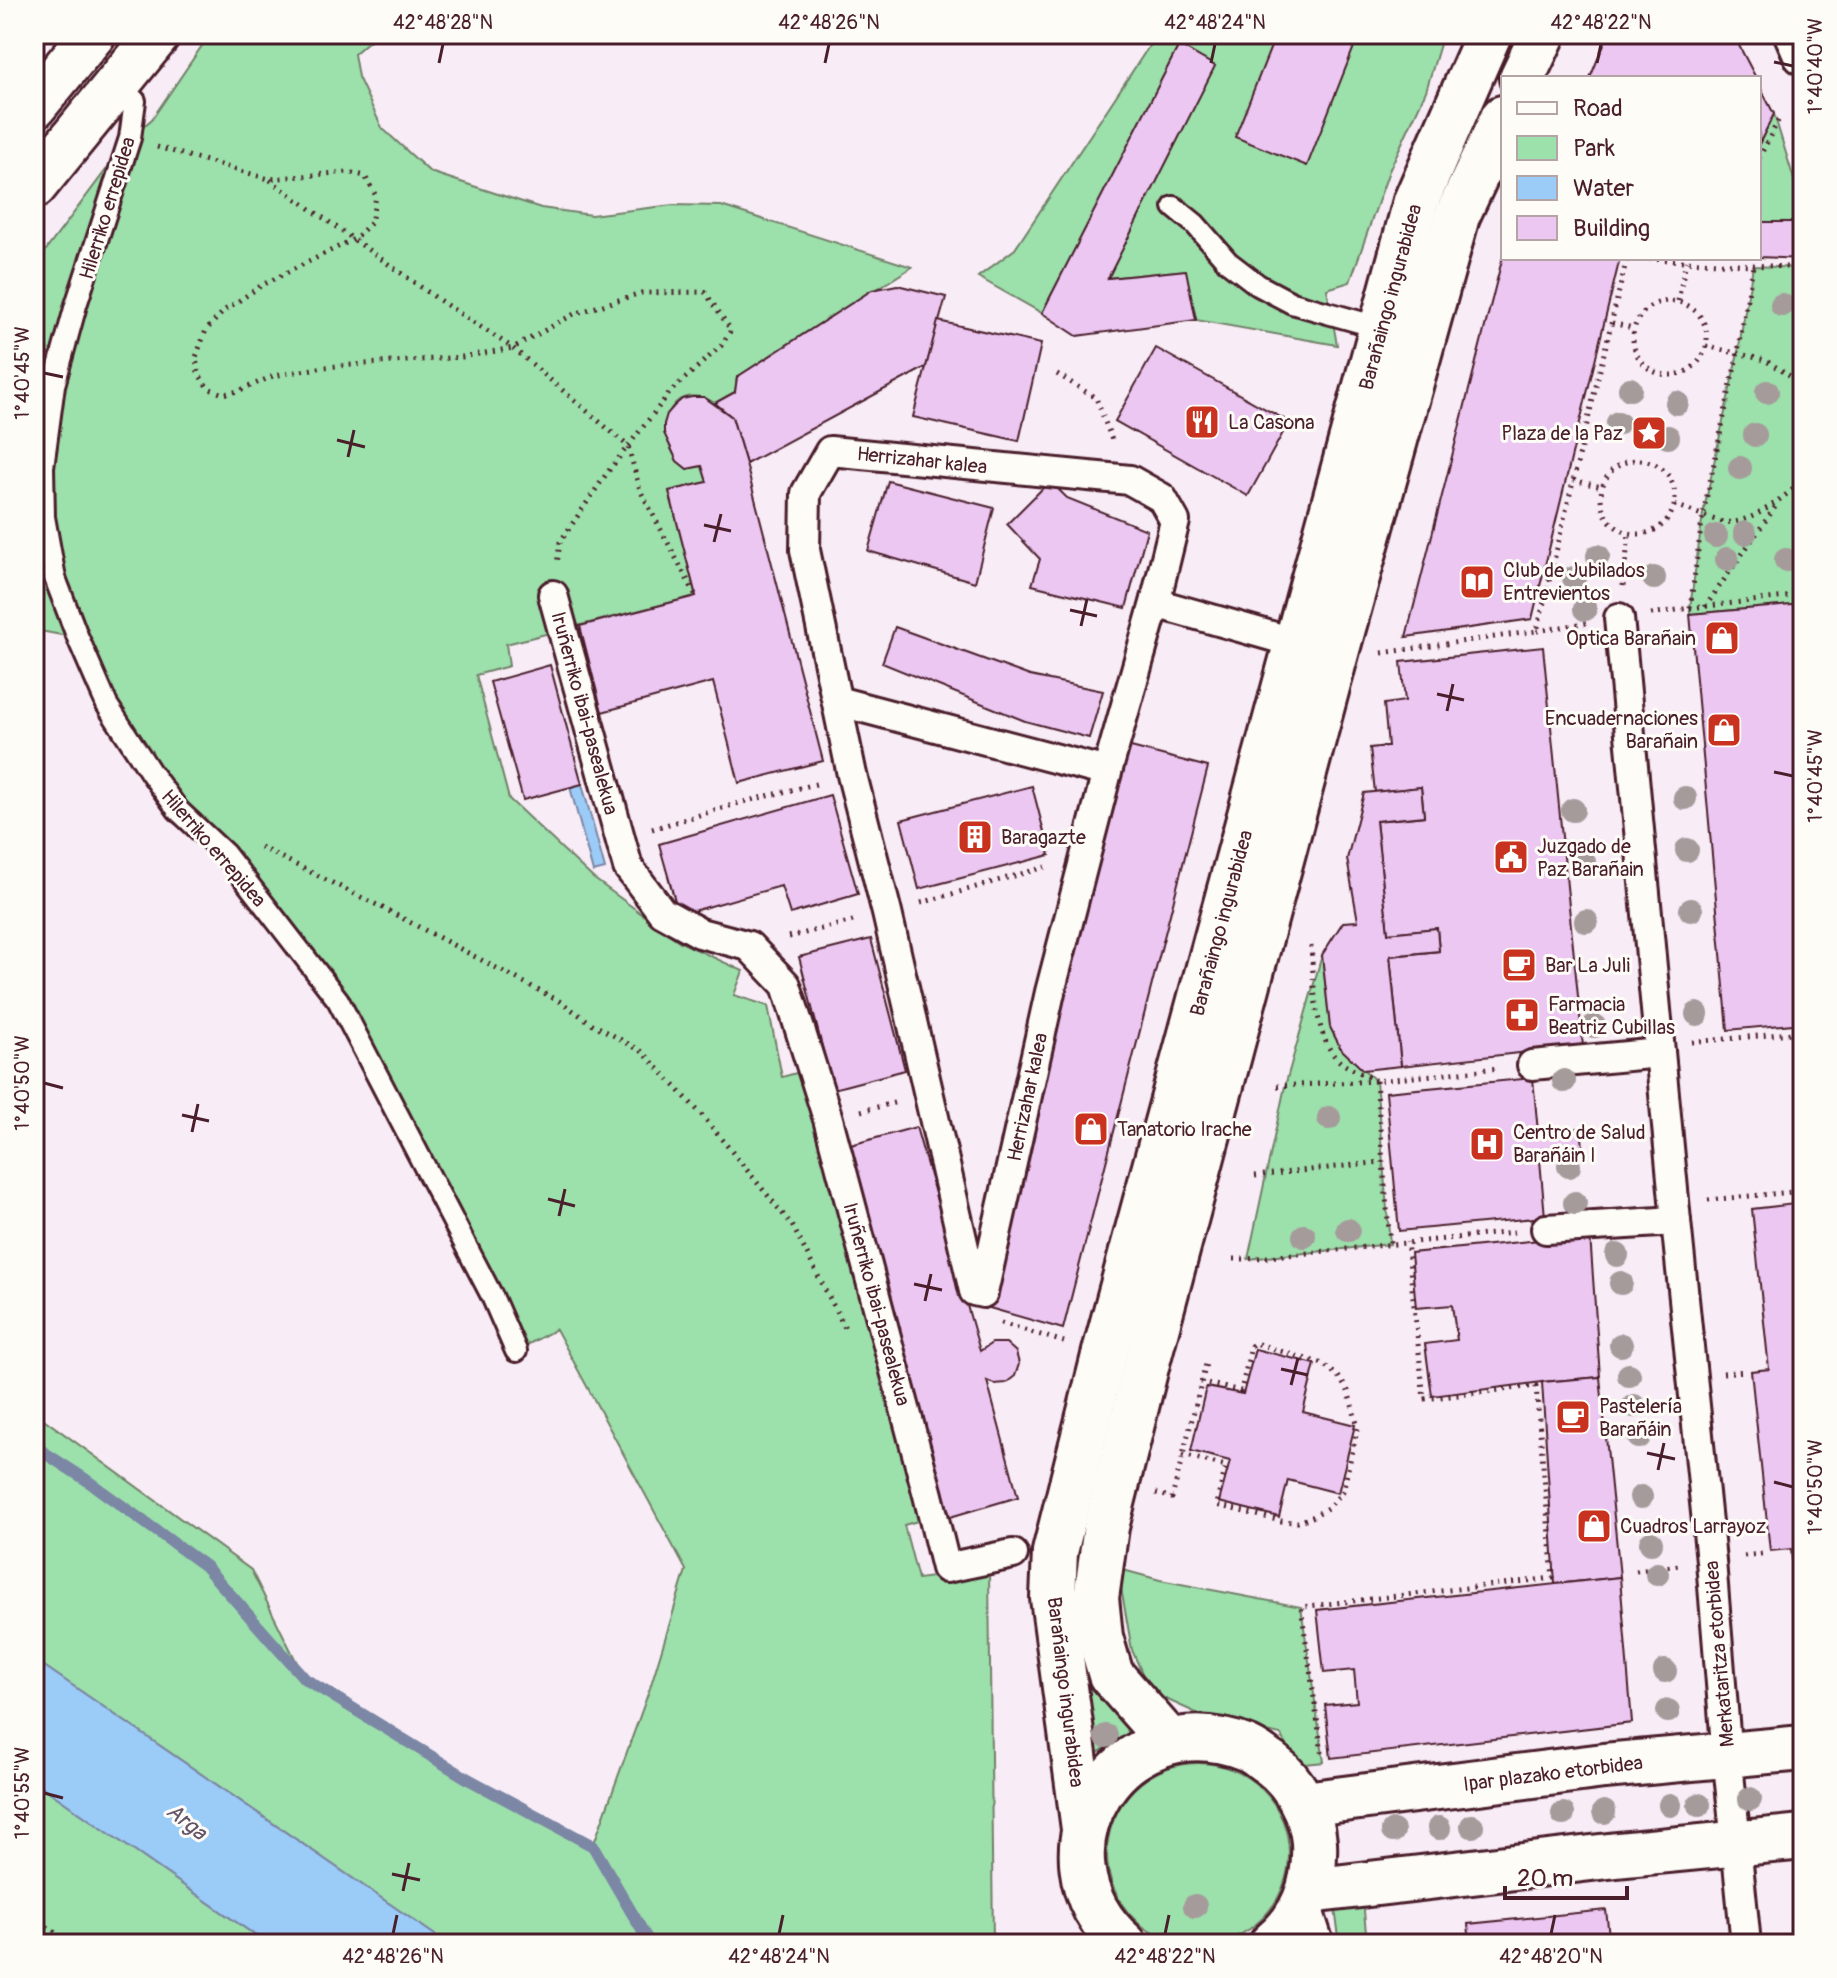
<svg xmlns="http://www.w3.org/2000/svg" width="1837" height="1978" font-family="Pangolin,sans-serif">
<rect width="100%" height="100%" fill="#f8ecf6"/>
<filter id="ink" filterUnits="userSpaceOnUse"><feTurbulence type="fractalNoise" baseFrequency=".0125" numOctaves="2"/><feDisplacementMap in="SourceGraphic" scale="16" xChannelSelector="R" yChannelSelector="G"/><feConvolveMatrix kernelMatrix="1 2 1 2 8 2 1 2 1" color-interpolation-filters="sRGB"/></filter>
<g filter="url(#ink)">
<g fill="#9ce0ab" stroke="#73806b" stroke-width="2">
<path d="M210,34H377L354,54L358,77L382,128L430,172L541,208L591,215L673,205L721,206L912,267L737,377L735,392L715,403C669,376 647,436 687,469L702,466L707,482L669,491L696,596L506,644L509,666L476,675L509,799L593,878L680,942L743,971L734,995L768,1006L782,1077L800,1072L819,1127L921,1520L904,1525L918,1579L989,1570L993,1944H448L34,1659V1412L251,1570L305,1679L593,1846L650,1688L686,1570L556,1329L516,1351L351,1025L225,854L174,823L178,810L78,638L34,630V266L130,138L152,119Z"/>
<path d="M1157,34H1443L1426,91L1389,171L1350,282L1327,289L1337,345L1196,320L1185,270L1108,278L1214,67L1179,46L1042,313L978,277L1015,249Z"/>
<path d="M1774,114L1803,209V222H1759V144Z"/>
<path d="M1753,266L1803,268V604L1690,614V608L1703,514L1738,352Z"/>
<path d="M1322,955L1330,1027L1341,1049L1376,1081L1390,1244L1248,1259L1285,1086Z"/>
<path d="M1123,1570L1160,1580L1301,1607L1324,1762L1295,1765L1281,1735L1212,1720L1150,1692L1132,1650L1120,1582Z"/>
<path d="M1069,1610L1102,1697L1131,1731L1096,1754Z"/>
<circle cx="1198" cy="1854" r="91"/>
<path d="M34,1781L268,1944H34Z"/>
<path d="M1363,1900L1367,1944H1340L1335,1909Z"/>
</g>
<g fill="#9bcbf7" stroke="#7b86a5" stroke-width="2">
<path d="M582,784L605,869L593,872L570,787Z"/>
<path d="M34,1659L448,1944H268L34,1781Z"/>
</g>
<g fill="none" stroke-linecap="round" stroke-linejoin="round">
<path stroke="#7b86a5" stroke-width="12" d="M34,1446L85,1479L205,1566L305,1679L470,1780L593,1846L650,1944"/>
</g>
<g fill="#ebc7f2" stroke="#4a1f2b" stroke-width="2">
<path d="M1276,34H1359L1307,166L1235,137Z"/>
<path d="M1608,34H1733L1756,78H1590Z"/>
<path d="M1179,45L1215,66L1108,278L1186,270L1196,320L1077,336L1042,313Z"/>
<path d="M1759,85L1774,114L1759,144Z"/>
<path d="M1759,222H1803V259L1759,257Z"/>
<path d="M1503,256V258H1620L1532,619L1406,637Z"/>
<path d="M897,285L946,297L926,367L746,464L732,417L715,403L735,392L737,377L872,290Z"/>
<path d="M938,321L1041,344L1019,441L913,417Z"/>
<path d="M1156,348L1289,422L1248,496L1115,421Z"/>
<path d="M692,397H704L732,417L746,464L823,761L739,783L713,682L602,712L580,626L696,596L669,491L707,482L702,466L687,469L677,461L664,433V424L667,414L674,406L682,399Z"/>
<path d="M888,481L994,508L975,582L868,551Z"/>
<path d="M1050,481L1067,498L1147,530L1126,608L1032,585L1040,559L1007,524Z"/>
<path d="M1803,604V1023L1728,1030L1690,614Z"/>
<path d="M895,627L1030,676L1103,691L1089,738L1025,721L882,663Z"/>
<path d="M1543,647L1583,1046L1401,1066L1390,956L1439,951L1437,928L1388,933L1376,821L1424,816L1421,787L1375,792L1370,748L1388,746L1384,704L1405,701L1401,662Z"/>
<path d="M550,665L582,784L523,800L490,682Z"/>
<path d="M1127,746L1208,767L1063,1329L986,1307Z"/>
<path d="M1032,786L1050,855L919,889L901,820Z"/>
<path d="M1421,787L1424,816L1376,821L1388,933L1437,928L1439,951L1390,956L1401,1066L1363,1070L1341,1049L1330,1027L1322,955L1343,922L1358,921L1347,859L1364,793Z"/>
<path d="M830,795L858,894L790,914L781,886L679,915L659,844Z"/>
<path d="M871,939L905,1070L833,1089L799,957Z"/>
<path d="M1533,1078L1538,1132L1581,1128L1584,1156L1540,1160L1545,1217L1399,1231L1386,1092Z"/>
<path d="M916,1127L980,1351L992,1343H1006L1016,1352L1019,1364L1015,1376L1006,1383L994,1384L987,1381L1018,1497L950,1517L847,1146Z"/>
<path d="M1803,1203V1663L1791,1549L1770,1551L1751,1371L1769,1369L1752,1209Z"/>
<path d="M1590,1235L1600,1377L1542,1382L1432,1396L1425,1344L1457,1340L1452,1305L1416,1308L1411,1253Z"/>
<path d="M1255,1349L1315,1364L1303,1412L1355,1425L1338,1493L1288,1480L1279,1517L1219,1502L1230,1461L1191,1451L1206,1387L1243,1394Z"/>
<path d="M1600,1377L1620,1577L1555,1584L1542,1382Z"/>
<path d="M1620,1577L1632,1723L1331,1758L1325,1705L1357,1702L1354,1670L1324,1673L1317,1610Z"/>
<path d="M1606,1910L1610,1944H1470L1468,1924Z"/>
</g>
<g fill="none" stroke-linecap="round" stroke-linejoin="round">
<defs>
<g id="service">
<path d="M118,85L135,101L130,138L76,305L54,385L43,467L44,517L55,578L78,638L107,705L151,773L178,810L225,854L338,1000L492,1296L516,1351"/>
<path d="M1174,207L1195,224L1228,262L1258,285L1292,303L1381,328"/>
</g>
<g id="pedestrian">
<path d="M553,595L628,867L662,912L700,933L749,946L786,985L828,1119L928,1495L946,1568L1013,1554"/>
<path d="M1155,603L1107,772L1050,992L983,1293L974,1291L887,913L852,775L805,550L806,493L830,451L1130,480L1162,498L1175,521L1155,603L1296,643"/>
<path d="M1619,618L1676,1221L1711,1561L1725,1733L1746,1944"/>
<path d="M837,701L1107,772"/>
<path d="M1532,1065L1660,1053"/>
<path d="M1546,1229L1676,1221"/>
</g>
<g id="minor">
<path d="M1794,34L1803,55"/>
<path d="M1302,1907L1314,1944"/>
</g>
<g id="tertiary">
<path d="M1304,1804L1604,1766L1803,1748"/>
<path d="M1309,1891L1617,1855L1803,1837"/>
</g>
<g id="secondary">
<path d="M1522,78L1543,34"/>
<path d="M34,106L93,34"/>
<path d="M34,186L158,34"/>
<path d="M1169,1741L1111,1675L1100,1637L1096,1598L1106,1527L1147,1363L1336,653L1457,216L1503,118"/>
<path d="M1084,1829L1053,1598L1055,1552L1105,1352L1416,201L1489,34"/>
<path d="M1124,1944C1023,1855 1119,1698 1246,1748C1255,1751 1263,1759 1271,1764C1294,1781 1312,1814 1314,1842C1316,1882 1304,1918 1272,1944"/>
</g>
</defs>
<use href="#service" stroke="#4a1f2b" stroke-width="26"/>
<use href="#pedestrian" stroke="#4a1f2b" stroke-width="34"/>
<use href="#minor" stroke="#4a1f2b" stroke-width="44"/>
<use href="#tertiary" stroke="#4a1f2b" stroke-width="50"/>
<use href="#secondary" stroke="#4a1f2b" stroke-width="50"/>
<g stroke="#4a1f2b" stroke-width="5" stroke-dasharray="2 6" stroke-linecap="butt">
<path d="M157,147L269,179L348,172L365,176L376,196L371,223L354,239L262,285L225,310L206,330L196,357L198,373L208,388L223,394L239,391L273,376L324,367L462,357L513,348L574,314L641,293L705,292L731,330L721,346L671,391L607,473L560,542L557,564"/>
<path d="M1759,158L1780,117"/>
<path d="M270,180L439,300L513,348L628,446L640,490L696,596"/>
<path d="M1633,258L1803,268"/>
<circle cx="1670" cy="338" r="37"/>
<path d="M1678,301L1686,261"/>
<path d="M1612,323L1633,328"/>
<path d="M1706,346L1765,360L1803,384"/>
<path d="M1057,374L1096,398L1113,443"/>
<path d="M1803,446C1796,456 1795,466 1803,476"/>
<circle cx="1638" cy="497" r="37"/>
<path d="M1573,480L1602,487"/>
<path d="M1675,505C1687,509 1712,520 1724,522C1752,525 1783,497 1803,481"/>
<path d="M1623,586L1629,534"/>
<path d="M1705,607L1778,503"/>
<path d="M1690,608L1803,595"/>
<path d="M1651,614L1690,608L1703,514L1738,352L1753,266"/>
<path d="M1537,631L1586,623"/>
<path d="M1382,653L1537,631L1627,258"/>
<path d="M652,829L743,802L820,783"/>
<path d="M260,847L381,907L561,1002L591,1023L643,1052L701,1114L792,1225L846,1330"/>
<path d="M921,903L1045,867"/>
<path d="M789,937L853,921"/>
<path d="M1311,946C1314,979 1313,1042 1342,1063C1352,1070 1365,1075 1375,1080"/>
<path d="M1692,1042L1803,1032"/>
<path d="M1376,1081L1390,1243"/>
<path d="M1277,1086L1376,1081L1499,1068"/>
<path d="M861,1111L898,1102"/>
<path d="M1255,1176L1382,1162"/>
<path d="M1708,1200L1803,1191"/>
<path d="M1234,1259H1248L1514,1232"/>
<path d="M1001,1323L1064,1342"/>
<path d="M1723,1373L1746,1371"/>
<path d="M1182,1455L1226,1466L1216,1505L1281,1521L1298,1522L1312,1517L1329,1507L1343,1491L1358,1427L1348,1391L1338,1376L1323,1364L1255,1343L1251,1346L1241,1391L1201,1382"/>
<path d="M1156,1493L1172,1498L1207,1360"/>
<path d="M1744,1556L1767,1553"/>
<path d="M1636,1571L1679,1565"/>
<path d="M1322,1753L1301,1607L1553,1578L1536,1386L1424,1399L1407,1242"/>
<path d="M34,1917L71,1944"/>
</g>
<use href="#service" stroke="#fdfcf7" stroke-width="20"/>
<use href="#pedestrian" stroke="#fdfcf7" stroke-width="28"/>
<use href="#minor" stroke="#fdfcf7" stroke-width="38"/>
<use href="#tertiary" stroke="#fdfcf7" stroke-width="44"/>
<use href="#secondary" stroke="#fdfcf7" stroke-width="44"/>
</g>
<g fill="#a69b9b">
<circle cx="1782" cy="305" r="12"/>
<circle cx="1630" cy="389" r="12"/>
<circle cx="1767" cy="392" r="12"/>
<circle cx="1677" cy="403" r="12"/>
<circle cx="1618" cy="423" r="12"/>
<circle cx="1755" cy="435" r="12"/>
<circle cx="1668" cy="437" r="12"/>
<circle cx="1740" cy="468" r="12"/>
<circle cx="1745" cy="533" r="12"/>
<circle cx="1716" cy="536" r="12"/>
<circle cx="1598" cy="556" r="12"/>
<circle cx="1727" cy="559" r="12"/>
<circle cx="1786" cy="560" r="12"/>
<circle cx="1574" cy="578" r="12"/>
<circle cx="1654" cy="578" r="12"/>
<circle cx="1585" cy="609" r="12"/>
<circle cx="1685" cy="798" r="12"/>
<circle cx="1573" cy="810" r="12"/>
<circle cx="1687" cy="850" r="12"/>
<circle cx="1584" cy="862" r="12"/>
<circle cx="1691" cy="910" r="12"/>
<circle cx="1586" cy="921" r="12"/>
<circle cx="1697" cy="1014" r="12"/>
<circle cx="1594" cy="1026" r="12"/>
<circle cx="1564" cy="1081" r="12"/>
<circle cx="1329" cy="1118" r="12"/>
<circle cx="1569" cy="1166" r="12"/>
<circle cx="1575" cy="1203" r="12"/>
<circle cx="1348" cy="1230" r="12"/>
<circle cx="1304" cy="1236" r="12"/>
<circle cx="1617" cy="1255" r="12"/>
<circle cx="1621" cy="1283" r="12"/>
<circle cx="1621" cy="1345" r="12"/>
<circle cx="1629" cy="1375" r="12"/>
<circle cx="1634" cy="1406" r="12"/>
<circle cx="1639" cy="1437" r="12"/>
<circle cx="1641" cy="1497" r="12"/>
<circle cx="1651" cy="1543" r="12"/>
<circle cx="1657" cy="1574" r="12"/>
<circle cx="1665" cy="1671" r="12"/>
<circle cx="1668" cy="1711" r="12"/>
<circle cx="1106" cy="1736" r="12"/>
<circle cx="1750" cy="1799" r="12"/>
<circle cx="1670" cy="1805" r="12"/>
<circle cx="1699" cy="1805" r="12"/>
<circle cx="1604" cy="1812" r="12"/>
<circle cx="1563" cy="1814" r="12"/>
<circle cx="1472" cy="1826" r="12"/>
<circle cx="1439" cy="1828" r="12"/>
<circle cx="1393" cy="1831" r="12"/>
<circle cx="1195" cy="1906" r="12"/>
</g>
</g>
<path fill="none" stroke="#4a1f2b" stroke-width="3" d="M1774,62L1793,66M439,63L443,44M825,63L829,44M1211,63L1215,44M1597,63L1601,44M44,373L63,377M337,440L365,447M348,457L354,430M704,525L731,531M714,542L721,514M1070,610L1097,616M1081,626L1087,599M1437,694L1464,700M1447,711L1453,684M1774,772L1793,776M44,1083L63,1088M182,1115L209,1121M192,1132L198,1104M548,1199L575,1206M559,1216L565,1189M914,1284L942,1290M925,1301L931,1274M1281,1369L1308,1375M1291,1385L1298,1358M1647,1453L1675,1459M1658,1470L1664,1443M1774,1482L1793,1487M44,1793L63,1798M392,1874L420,1880M403,1891L409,1863M393,1934L397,1915M779,1934L783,1915M1165,1934L1169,1915M1551,1934L1555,1915"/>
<defs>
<symbol id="restaurant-square" viewBox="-11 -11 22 22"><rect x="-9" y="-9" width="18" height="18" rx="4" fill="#c8321e" stroke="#fdfcf7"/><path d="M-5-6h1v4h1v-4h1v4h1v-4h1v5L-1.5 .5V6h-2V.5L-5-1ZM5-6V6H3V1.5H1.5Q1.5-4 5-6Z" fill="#fff"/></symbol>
<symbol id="sight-square" viewBox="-11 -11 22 22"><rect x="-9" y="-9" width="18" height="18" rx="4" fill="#c8321e" stroke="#fdfcf7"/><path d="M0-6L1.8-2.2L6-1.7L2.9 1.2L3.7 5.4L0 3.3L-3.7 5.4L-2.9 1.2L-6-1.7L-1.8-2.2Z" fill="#fff"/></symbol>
<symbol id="library-square" viewBox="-11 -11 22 22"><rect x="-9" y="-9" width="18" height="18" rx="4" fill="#c8321e" stroke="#fdfcf7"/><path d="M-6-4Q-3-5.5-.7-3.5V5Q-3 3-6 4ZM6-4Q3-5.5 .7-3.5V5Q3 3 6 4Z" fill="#fff"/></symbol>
<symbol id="shop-square" viewBox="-11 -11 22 22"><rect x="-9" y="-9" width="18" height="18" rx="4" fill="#c8321e" stroke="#fdfcf7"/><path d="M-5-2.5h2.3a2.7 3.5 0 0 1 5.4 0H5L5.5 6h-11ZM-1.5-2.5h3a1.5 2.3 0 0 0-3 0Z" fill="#fff"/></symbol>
<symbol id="building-square" viewBox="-11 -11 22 22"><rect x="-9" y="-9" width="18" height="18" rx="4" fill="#c8321e" stroke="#fdfcf7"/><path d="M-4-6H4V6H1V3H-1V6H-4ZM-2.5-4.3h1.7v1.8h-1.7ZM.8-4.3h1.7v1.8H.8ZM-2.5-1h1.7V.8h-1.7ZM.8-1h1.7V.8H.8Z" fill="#fff"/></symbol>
<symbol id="civic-square" viewBox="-11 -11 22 22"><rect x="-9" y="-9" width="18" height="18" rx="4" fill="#c8321e" stroke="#fdfcf7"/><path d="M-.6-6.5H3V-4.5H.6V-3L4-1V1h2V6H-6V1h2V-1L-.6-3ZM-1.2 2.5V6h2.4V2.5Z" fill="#fff"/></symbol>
<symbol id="cafe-square" viewBox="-11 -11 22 22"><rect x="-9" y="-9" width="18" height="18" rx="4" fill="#c8321e" stroke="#fdfcf7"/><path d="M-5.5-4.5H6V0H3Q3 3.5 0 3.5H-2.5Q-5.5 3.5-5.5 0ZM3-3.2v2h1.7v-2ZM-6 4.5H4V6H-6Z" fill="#fff"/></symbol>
<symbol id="pharmacy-square" viewBox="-11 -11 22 22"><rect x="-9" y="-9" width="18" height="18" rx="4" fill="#c8321e" stroke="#fdfcf7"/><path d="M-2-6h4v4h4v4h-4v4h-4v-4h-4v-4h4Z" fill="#fff"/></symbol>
<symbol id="hospital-square" viewBox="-11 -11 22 22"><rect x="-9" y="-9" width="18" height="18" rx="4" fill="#c8321e" stroke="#fdfcf7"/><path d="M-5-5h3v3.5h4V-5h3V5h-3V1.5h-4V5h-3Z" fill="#fff"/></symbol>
</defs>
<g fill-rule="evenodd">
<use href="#restaurant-square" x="1182" y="402" width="40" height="40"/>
<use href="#sight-square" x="1629" y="413" width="40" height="40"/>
<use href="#library-square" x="1457" y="562" width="40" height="40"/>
<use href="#shop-square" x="1702" y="618" width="40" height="40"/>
<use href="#shop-square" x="1704" y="710" width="40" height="40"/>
<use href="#building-square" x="955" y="817" width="40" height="40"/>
<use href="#civic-square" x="1491" y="837" width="40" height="40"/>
<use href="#cafe-square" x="1499" y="945" width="40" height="40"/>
<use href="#pharmacy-square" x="1502" y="995" width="40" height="40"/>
<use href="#shop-square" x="1071" y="1109" width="40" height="40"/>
<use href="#hospital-square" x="1467" y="1124" width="40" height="40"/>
<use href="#cafe-square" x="1553" y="1397" width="40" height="40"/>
<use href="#shop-square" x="1574" y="1506" width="40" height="40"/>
</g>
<g text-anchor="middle" stroke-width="6" stroke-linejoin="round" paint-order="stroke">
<g font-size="20" fill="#4a1f2b" stroke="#fdfcf7">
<text transform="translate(107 208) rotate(-73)" y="7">Hilerriko errepidea</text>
<text transform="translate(1390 297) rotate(-75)" y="7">Barañaingo ingurabidea</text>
<text transform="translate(922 460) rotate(6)" y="7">Herrizahar kalea</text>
<text transform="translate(585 713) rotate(75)" y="7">Iruñerriko ibai-pasealekua</text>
<text transform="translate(214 848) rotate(49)" y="7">Hilerriko errepidea</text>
<text transform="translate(1221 923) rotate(-75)" y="7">Barañaingo ingurabidea</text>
<text transform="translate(1027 1097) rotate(-78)" y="7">Herrizahar kalea</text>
<text transform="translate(877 1304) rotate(75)" y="7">Iruñerriko ibai-pasealekua</text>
<text transform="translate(1719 1654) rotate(-95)" y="7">Merkataritza etorbidea</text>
<text transform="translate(1066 1692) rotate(83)" y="7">Barañaingo ingurabidea</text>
<text transform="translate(1553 1773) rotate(-7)" y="7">Ipar plazako etorbidea</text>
</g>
<g font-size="20" fill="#4a1f2b" stroke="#fdfcf7" text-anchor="start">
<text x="1228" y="429">La Casona</text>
<text x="1623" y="440" text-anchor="end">Plaza de la Paz</text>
<text x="1503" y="577">Club de Jubilados<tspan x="1503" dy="23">Entrevientos</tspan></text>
<text x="1696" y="645" text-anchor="end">Optica Barañain</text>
<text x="1698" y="725" text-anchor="end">Encuadernaciones<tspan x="1698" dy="23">Barañain</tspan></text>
<text x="1001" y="844">Baragazte</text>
<text x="1537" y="853">Juzgado de<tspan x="1537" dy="23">Paz Barañain</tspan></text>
<text x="1545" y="972">Bar La Juli</text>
<text x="1548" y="1011">Farmacia<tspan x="1548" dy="23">Beatriz Cubillas</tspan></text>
<text x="1117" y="1136">Tanatorio Irache</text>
<text x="1513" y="1139">Centro de Salud<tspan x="1513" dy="23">Barañáin I</tspan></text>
<text x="1599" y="1413">Pastelería<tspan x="1599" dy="23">Barañáin</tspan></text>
<text x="1620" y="1533">Cuadros Larrayoz</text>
</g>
<g font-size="22" font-style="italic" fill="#625368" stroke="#fdfcf7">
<text transform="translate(187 1821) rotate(39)" y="8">Arga</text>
</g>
</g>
<rect width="1837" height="1978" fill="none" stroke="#fdfcf7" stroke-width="88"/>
<rect x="1501" y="76" width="260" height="184" fill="#fdfcf7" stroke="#b5a4a5" stroke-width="2"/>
<rect x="1517" y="102" width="40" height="12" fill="#fdfcf7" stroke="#b5a4a5" stroke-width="2"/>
<text x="1573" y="116" font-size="24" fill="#4a1f2b">Road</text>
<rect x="1517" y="136" width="40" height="24" fill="#9ce0ab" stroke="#b5a4a5" stroke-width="2"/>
<text x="1573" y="156" font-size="24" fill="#4a1f2b">Park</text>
<rect x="1517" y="176" width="40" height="24" fill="#9bcbf7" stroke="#b5a4a5" stroke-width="2"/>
<text x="1573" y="196" font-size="24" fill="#4a1f2b">Water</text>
<rect x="1517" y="216" width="40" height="24" fill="#ebc7f2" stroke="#b5a4a5" stroke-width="2"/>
<text x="1573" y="236" font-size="24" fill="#4a1f2b">Building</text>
<path d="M1505 1886v12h122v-12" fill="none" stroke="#4a1f2b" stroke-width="4"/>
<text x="1517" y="1886" font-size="24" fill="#4a1f2b" stroke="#fdfcf7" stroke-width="6" paint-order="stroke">20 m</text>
<rect x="44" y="44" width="1749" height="1890" fill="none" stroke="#4a1f2b" stroke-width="3"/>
<g font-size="20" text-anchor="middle" fill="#4a1f2b">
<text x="443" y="29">42°48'28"N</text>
<text x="829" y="29">42°48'26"N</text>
<text x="1215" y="29">42°48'24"N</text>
<text x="1601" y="29">42°48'22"N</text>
<text transform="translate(1815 66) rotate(-90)" y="7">1°40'40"W</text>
<text transform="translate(22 373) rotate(-90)" y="7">1°40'45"W</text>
<text transform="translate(1815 776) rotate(-90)" y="7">1°40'45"W</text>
<text transform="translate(22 1083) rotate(-90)" y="7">1°40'50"W</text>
<text transform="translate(1815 1487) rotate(-90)" y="7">1°40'50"W</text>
<text transform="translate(22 1793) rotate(-90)" y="7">1°40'55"W</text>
<text x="393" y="1963">42°48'26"N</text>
<text x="779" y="1963">42°48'24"N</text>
<text x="1165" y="1963">42°48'22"N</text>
<text x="1551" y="1963">42°48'20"N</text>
</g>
</svg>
